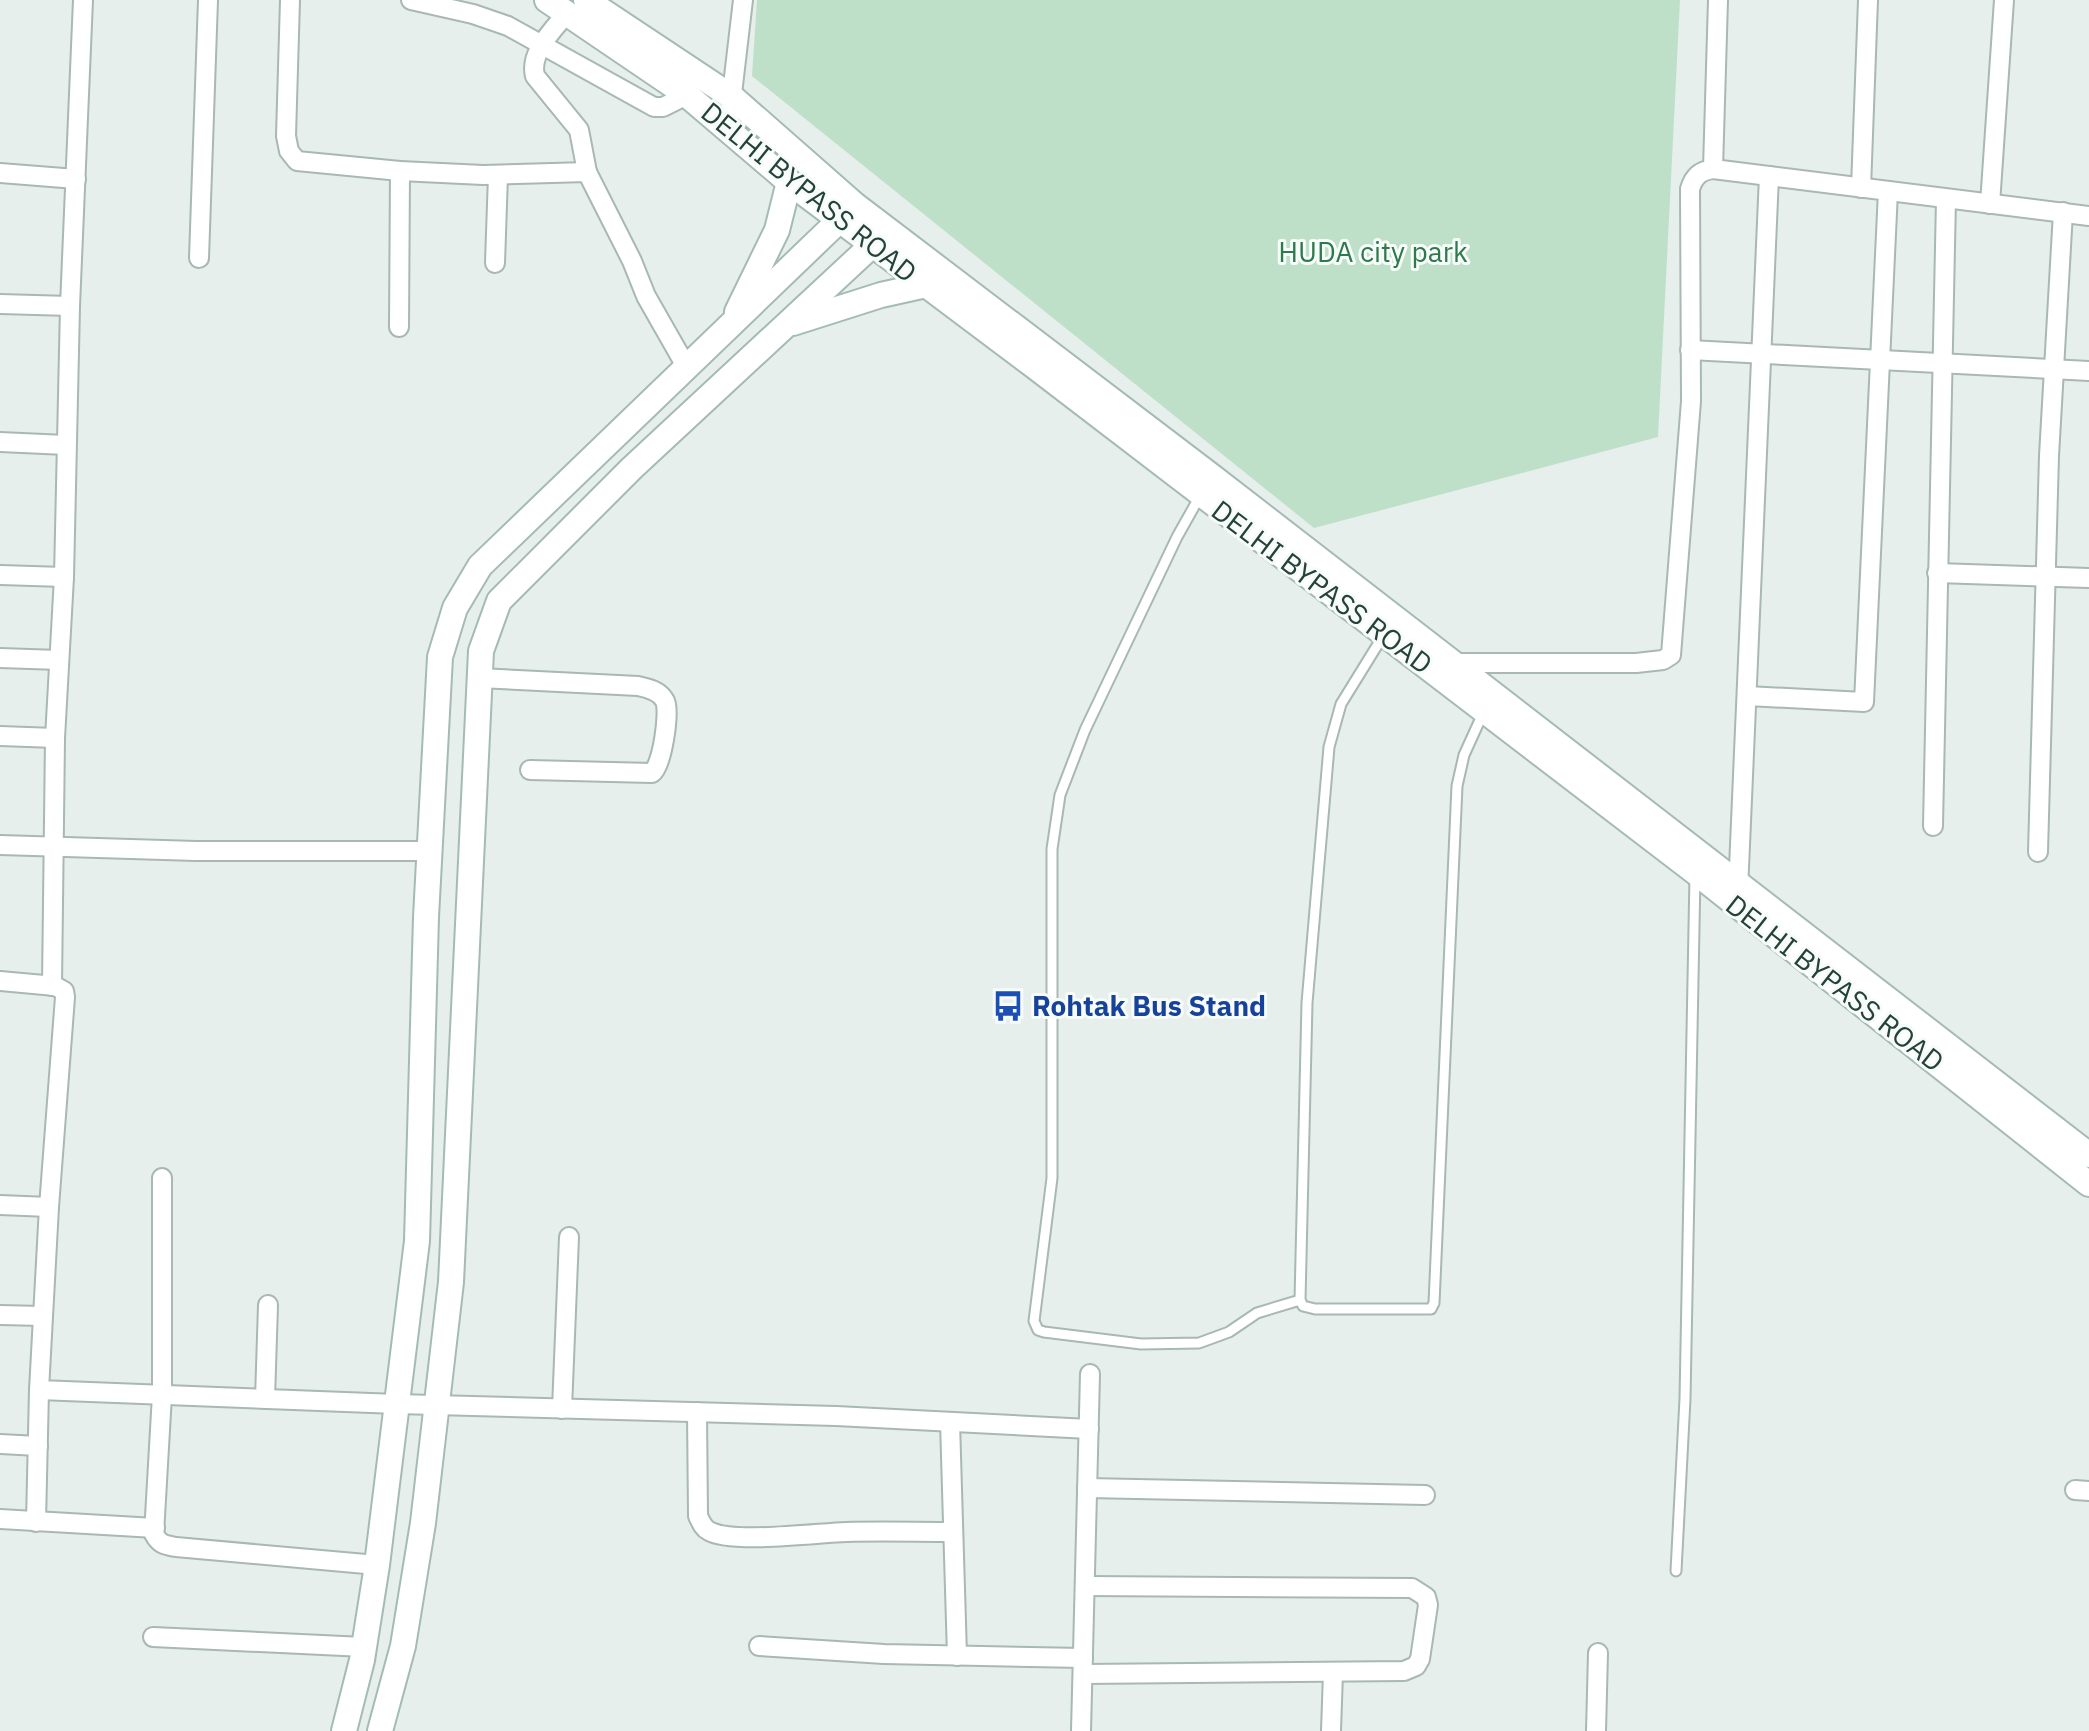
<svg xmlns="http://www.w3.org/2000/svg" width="2089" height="1731" font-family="'IBM Plex Sans',sans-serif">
<rect width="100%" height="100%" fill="#e6efeb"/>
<path fill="#bfe0c8" d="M757,0H1680L1658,437L1314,528L752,76Z"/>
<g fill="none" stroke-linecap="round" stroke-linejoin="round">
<defs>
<g id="lane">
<path d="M1200,496L1177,537L1085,730L1060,795L1052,849V1178L1034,1321L1038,1330L1044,1332L1141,1344L1199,1343L1229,1332L1257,1313L1300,1300"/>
<path d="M1383,636L1341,704L1329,747L1307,1003L1300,1300L1303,1306L1315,1309H1431L1434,1303L1457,786L1464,755L1484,711"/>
<path d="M1676,1571L1685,1399L1695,875"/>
</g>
<g id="street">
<path d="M290,0L286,136L289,151L297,161L400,171L483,175L587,172L632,261L646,296L687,368"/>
<path d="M411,0L473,14L508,26L654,107H663L687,95"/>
<path d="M566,14C553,30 529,53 535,76L579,130L587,172"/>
<path d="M728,128L743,0"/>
<path d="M1713,169L2089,216"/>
<path d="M0,173L76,179"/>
<path d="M1861,188L1868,0"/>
<path d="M1990,204L2004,0"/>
<path d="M199,258L208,0"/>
<path d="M495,263L498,175"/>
<path d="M0,304L70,306"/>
<path d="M399,327L400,171"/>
<path d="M1690,350L2089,371"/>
<path d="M0,442L66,445"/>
<path d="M1937,573L2089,578"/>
<path d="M0,575L64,577"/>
<path d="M0,658L59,660"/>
<path d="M1455,663H1636L1663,660L1671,655L1691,401L1690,189C1694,176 1700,171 1713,169L1718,0"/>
<path d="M479,678L638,686C648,688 660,691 665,701C670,713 662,766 652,773L530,770"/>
<path d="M1747,696L1864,702L1888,191"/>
<path d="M0,736L55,738"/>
<path d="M1933,826L1946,199"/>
<path d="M0,845L196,851H430"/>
<path d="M2038,852L2049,456L2063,212"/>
<path d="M1738,891L1769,176"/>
<path d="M0,981L55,986L64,991L65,997L49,1207L39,1390L397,1404L836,1416L1089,1429"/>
<path d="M52,986L55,738L64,577L70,306L83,0"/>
<path d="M162,1178V1395L154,1534C160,1545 165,1545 176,1547L377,1565"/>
<path d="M0,1205L49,1207"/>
<path d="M0,1315L42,1316"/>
<path d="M265,1399L268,1305"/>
<path d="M562,1409L569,1237"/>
<path d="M697,1412L698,1516C701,1522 703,1528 709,1531C731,1544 817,1533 846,1532C882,1531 918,1532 953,1532"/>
<path d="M950,1422L957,1656"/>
<path d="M0,1444L38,1446"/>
<path d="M1087,1488L1425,1495"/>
<path d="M2075,1490L2089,1491"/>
<path d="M0,1519L155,1528"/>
<path d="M36,1522L39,1390"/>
<path d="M153,1637L364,1647"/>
<path d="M759,1646L884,1654L1083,1658"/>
<path d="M1083,1674L1404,1671L1416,1666L1420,1659L1428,1605L1426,1597L1412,1588L1085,1586"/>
<path d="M1081,1731L1090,1374"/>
<path d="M1331,1731L1333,1673"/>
<path d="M1596,1731L1598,1653"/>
</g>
<g id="secondary">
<path d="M547,0L687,95L789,182L1034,366L1695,872L2089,1184"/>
<path d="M586,0L732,97L855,205L1210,475L2089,1155"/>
<path d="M737,312L777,230L789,182"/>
<path d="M793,323L881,295L926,285"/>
<path d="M344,1731L362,1660L377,1565L417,1241L426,917L440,657L455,608L480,566L850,210"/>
<path d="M380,1731L403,1646L423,1523L451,1282L481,651L499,601L632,468L884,234"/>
</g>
</defs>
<use href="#lane" stroke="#a8b8b2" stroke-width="13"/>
<use href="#street" stroke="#a8b8b2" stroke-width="22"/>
<use href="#secondary" stroke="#a4bbb3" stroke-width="28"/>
<use href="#lane" stroke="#fff" stroke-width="9"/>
<use href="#street" stroke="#fff" stroke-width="18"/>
<use href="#secondary" stroke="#fff" stroke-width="24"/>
</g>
<defs>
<symbol id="bus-bare" viewBox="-9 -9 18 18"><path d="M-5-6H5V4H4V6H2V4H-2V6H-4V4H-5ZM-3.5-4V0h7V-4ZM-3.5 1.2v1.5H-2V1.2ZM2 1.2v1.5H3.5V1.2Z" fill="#1a4fb4" stroke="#f7fbf9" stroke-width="2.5" paint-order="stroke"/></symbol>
</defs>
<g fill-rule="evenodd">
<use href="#bus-bare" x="986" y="984" width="44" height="44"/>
</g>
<g text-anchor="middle" stroke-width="6" stroke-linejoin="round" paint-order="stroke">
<g font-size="28" fill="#24423a" stroke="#f7fbf9">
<text transform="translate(809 192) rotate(39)" y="10">DELHI BYPASS ROAD</text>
<text transform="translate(1322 587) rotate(37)" y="10">DELHI BYPASS ROAD</text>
<text transform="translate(1835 983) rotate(38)" y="10">DELHI BYPASS ROAD</text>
</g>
<g font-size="28" fill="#2d7a4b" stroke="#f7fbf9">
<text x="1373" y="262">HUDA city park</text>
</g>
<g font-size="28" font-weight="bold" fill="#164399" stroke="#f7fbf9" text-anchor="start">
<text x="1032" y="1016">Rohtak Bus Stand</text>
</g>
</g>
</svg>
